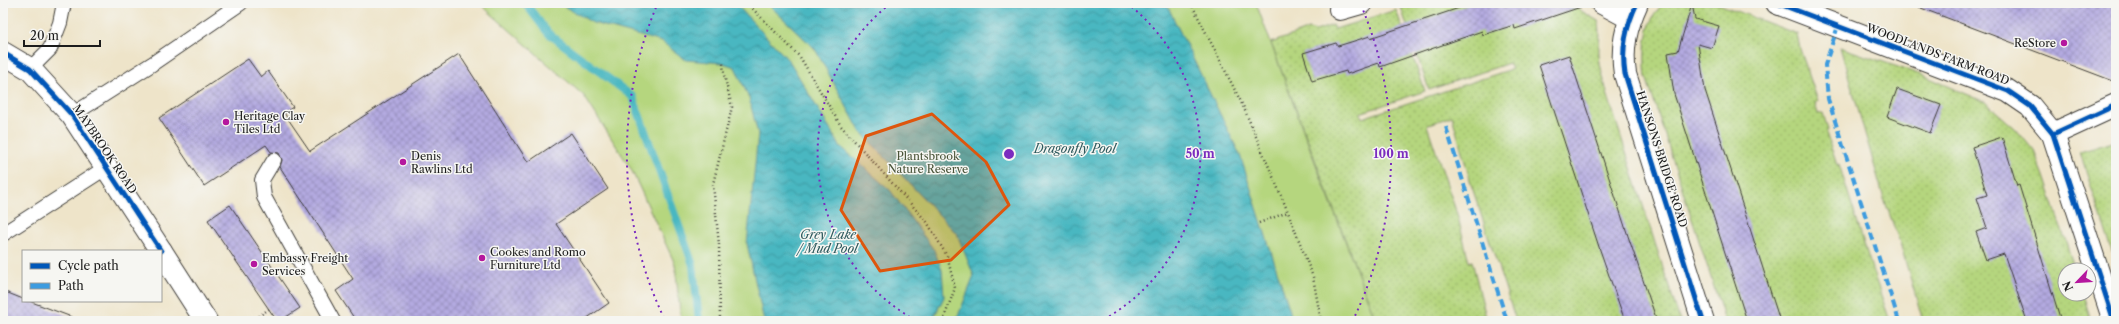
<svg xmlns="http://www.w3.org/2000/svg" width="2119" height="324" font-family="'Libre Caslon Text',serif">
<defs>
<pattern id="grass-dots" width="8" height="8" patternUnits="userSpaceOnUse"><rect width="8" height="8" fill="#b5d67e"/><path d="M2 2h.1M6 6h.1" fill="none" stroke="#9bb76c" stroke-width="1.8" stroke-linecap="round"/></pattern>
<pattern id="water-waves" width="16" height="10" patternUnits="userSpaceOnUse"><rect width="16" height="10" fill="#48b7c1"/><path d="M0 5q4-4 8 0t8 0" fill="none" stroke="#3b949c"/></pattern>
<pattern id="building-cross-hatch" width="8" height="8" patternUnits="userSpaceOnUse"><rect width="8" height="8" fill="#b4aae1"/><path d="M0 0l8 8M0 8l8-8" fill="none" stroke="#928ab6"/></pattern>
</defs>
<rect width="100%" height="100%" fill="#f6f6f2"/>
<filter id="ink" filterUnits="userSpaceOnUse"><feTurbulence type="fractalNoise" baseFrequency=".025" numOctaves="2"/><feDisplacementMap in="SourceGraphic" scale="8" xChannelSelector="R" yChannelSelector="G"/><feConvolveMatrix kernelMatrix="1 2 1 2 8 2 1 2 1" color-interpolation-filters="sRGB"/></filter>
<filter id="wash" filterUnits="userSpaceOnUse"><feTurbulence type="fractalNoise" baseFrequency=".012" numOctaves="4" result="noise"/><feDisplacementMap in="SourceGraphic" scale="16" xChannelSelector="R" yChannelSelector="G"/><feGaussianBlur stdDeviation="0.9" result="paint"/><feColorMatrix in="noise" values="0 0 0 0 0 0 0 0 0 0 0 0 0 0 0 0 0 1.4 0 .05"/><feComposite in="paint" operator="in"/></filter>
<g filter="url(#wash)">
<rect width="100%" height="100%" fill="#eee4c9"/>
<g fill="url(#grass-dots)" stroke="#68794d">
<path d="M1413,3H1568L1598,21C1602,31 1598,44 1599,55C1600,68 1604,80 1607,93L1680,321H1516L1472,187L1452,116L1427,125L1458,217L1469,262L1472,261L1487,321H1376L1271,43L1309,29L1316,31L1333,25L1335,29L1396,10L1425,91L1360,113L1362,118L1512,69L1509,63L1429,90L1401,8Z"/>
<path d="M1664,3H1716L1797,34L1800,49L1818,101L1815,103L1818,114L1823,113L1828,130L1826,133L1837,165L1839,164L1873,272L1890,321H1725L1646,77C1643,52 1644,21 1664,3Z"/>
<path d="M1840,47L1927,77L1985,102L2015,128L2034,151L2044,176L2075,270H2065V294H2083L2091,321H1923L1900,243L1884,199Z"/>
<path d="M2116,141V263L2080,152Z"/>
</g>
<path fill="#b5d67e" stroke="#68794d" d="M479,3H1256L1315,162L1376,321H681L675,264L631,169L584,96Z"/>
<g fill="url(#water-waves)" stroke="#326a6e">
<path d="M558,3H735L790,62L840,146L890,190L934,250L942,270L944,297L932,321H764L747,244L758,134L749,98L735,67L723,63L686,60L662,42L593,23Z"/>
<path d="M767,3H1166L1240,155L1290,311L1291,321H956L974,276L957,234L860,131L815,49Z"/>
</g>
<g fill="none" stroke-linecap="round" stroke-linejoin="round">
<path stroke="#48b7c1" stroke-width="8" d="M525,3L548,33L633,97L693,265L699,321"/>
</g>
<g id="blocks">
<g fill="url(#building-cross-hatch)">
<path d="M1474,3H1581V7L1515,29L1514,25L1483,35L1482,31L1380,67L1379,63L1347,74L1346,71L1312,81L1303,53L1336,43L1338,46L1370,36V38Z"/>
<path d="M1913,3H2116V82L1913,5Z"/>
<path d="M1692,4L1695,19L1719,26L1712,48L1698,44L1705,90L1780,321H1747L1674,94L1668,53L1678,51Z"/>
<path d="M459,54L528,162L571,133L608,189L556,224L609,303L583,321H356L336,291L353,279L280,167L282,160L279,153L271,152L266,145L204,186L159,118L248,59L261,77L268,71L293,107L284,113L310,151Z"/>
<path d="M1569,55L1628,236L1657,321H1625L1600,250L1539,65Z"/>
<path d="M1897,89L1941,105L1930,133L1887,117Z"/>
<path d="M2002,137L2017,186L2019,185L2061,321H2027L2004,254L1986,260L1976,232L1987,228L1977,198L1987,195L1972,147Z"/>
<path d="M230,205L300,308L280,321H277L208,220Z"/>
<path d="M3,291L23,299V301H29L77,319V321H3Z"/>
</g>
</g>
</g>
<g filter="url(#ink)">
<use href="#blocks" fill-opacity="0" stroke="#3c3a36" stroke-width="1"/>
<g fill="none" stroke-linecap="round" stroke-linejoin="round">
<defs>
<g id="service">
<path d="M30,69L50,49L60,23L64,3"/>
<path d="M72,115L152,64L241,3"/>
<path d="M274,160L262,180L264,197L333,321"/>
<path d="M3,234L107,167"/>
</g>
<g id="minor">
<path d="M1602,3L1630,18"/>
<path d="M1637,3C1626,27 1621,48 1625,74L1703,321"/>
<path d="M1777,3L2008,91L2030,106L2053,134L2114,321"/>
<path d="M1340,9L1361,3"/>
<path d="M3,53L30,69L72,115L161,251"/>
<path d="M2053,134L2116,105"/>
<path d="M161,251L206,321"/>
</g>
</defs>
<use href="#service" stroke="#3c3a36" stroke-width="16"/>
<use href="#minor" stroke="#3c3a36" stroke-width="24"/>
<g stroke="#3c3a36" stroke-width="2.5" stroke-dasharray="1 3" stroke-linecap="butt">
<path d="M747,3L800,57L841,126L927,222L947,256L955,288L943,321"/>
<path d="M1191,3L1243,106L1288,212L1313,277L1321,321"/>
<path d="M1259,223L1288,212"/>
<path d="M252,321L269,309"/>
<path d="M720,321L719,245L713,184L732,107L724,75L723,63"/>
</g>
<use href="#service" stroke="#fff" stroke-width="14"/>
<use href="#minor" stroke="#fff" stroke-width="22"/>
<g stroke="#3c9bdf" stroke-width="4" stroke-dasharray="8 4" stroke-linecap="butt">
<path d="M1838,26L1825,65L1828,99L1899,321"/>
<path d="M1446,127L1507,321"/>
</g>
<defs>
<g id="cycleway">
<path d="M1637,3C1626,27 1621,48 1625,74L1703,321"/>
<path d="M1777,3L2008,91L2030,106L2053,134L2114,321"/>
<path d="M3,53L30,69L72,115L161,251"/>
<path d="M2053,134L2116,105"/>
</g>
</defs>
<use href="#cycleway" stroke="#f6f6f2" stroke-width="8"/>
<use href="#cycleway" stroke="#0057b8" stroke-width="5"/>
</g>
</g>
<path fill="#de560d" fill-opacity="0.2" stroke="#de560d" stroke-width="3" stroke-linejoin="round" d="M932,114L986,162L1009,205L951,260L880,271L841,210L866,136Z"/>
<g fill="none" stroke="#7b2cbf" stroke-width="2" stroke-dasharray="2 4">
<path d="M915 320A191 191 0 0 1 891 3M1127 3A191 191 0 0 1 1103 320"/>
<path d="M664 318A382 382 0 0 1 657 5M1361 5A382 382 0 0 1 1354 318"/>
</g>
<g fill="#b5179e" stroke="#f6f6f2" stroke-width="1.5">
<circle cx="2064" cy="43" r="4"/>
<circle cx="226" cy="122" r="4"/>
<circle cx="403" cy="162" r="4"/>
<circle cx="482" cy="258" r="4"/>
<circle cx="254" cy="264" r="4"/>
</g>
<g text-anchor="middle" stroke-width="3" stroke-linejoin="round" paint-order="stroke">
<g font-size="11" fill="#1c1c1c" stroke="#f6f6f2" text-anchor="start">
<text x="2056" y="47" text-anchor="end">ReStore</text>
<text x="234" y="120">Heritage Clay<tspan x="234" dy="13">Tiles Ltd</tspan></text>
<text x="411" y="160">Denis<tspan x="411" dy="13">Rawlins Ltd</tspan></text>
<text x="490" y="256">Cookes and Romo<tspan x="490" dy="13">Furniture Ltd</tspan></text>
<text x="262" y="262">Embassy Freight<tspan x="262" dy="13">Services</tspan></text>
</g>
<g font-size="11" fill="#1c1c1c" stroke="#f6f6f2">
<text transform="translate(1938 54) rotate(21)" y="4">WOODLANDS FARM ROAD</text>
<text transform="translate(105 149) rotate(56)" y="4">MAYBROOK ROAD</text>
<text transform="translate(1662 159) rotate(72)" y="4">HANSONS BRIDGE ROAD</text>
</g>
<g font-size="11" fill="#4a5439" stroke="#f6f6f2">
<text x="928" y="160">Plantsbrook<tspan x="928" dy="13">Nature Reserve</tspan></text>
</g>
<g font-size="12" font-style="italic" fill="#2e5a5e" stroke="#f6f6f2">
<text x="1075" y="153">Dragonfly Pool</text>
<text x="828" y="239">Grey Lake<tspan x="828" dy="14">/ Mud Pool</tspan></text>
</g>
</g>
<circle cx="1009" cy="154" r="6" fill="#7b2cbf" stroke="#f6f6f2" stroke-width="2"/>
<g font-size="12" text-anchor="middle" font-weight="bold" fill="#7b2cbf" stroke="#f6f6f2" stroke-width="3" stroke-linejoin="round" paint-order="stroke">
<text x="1200" y="158">50 m</text>
<text x="1391" y="158">100 m</text>
</g>
<rect width="2119" height="324" fill="none" stroke="#f6f6f2" stroke-width="16"/>
<rect x="22" y="250" width="140" height="52" fill="#f6f6f2" stroke="#9f9f9c"/>
<rect x="30" y="263" width="20" height="6" fill="#0057b8" stroke="#9f9f9c"/>
<text x="58" y="270" font-size="12" fill="#1c1c1c">Cycle path</text>
<rect x="30" y="283" width="20" height="6" fill="#3c9bdf" stroke="#9f9f9c"/>
<text x="58" y="290" font-size="12" fill="#1c1c1c">Path</text>
<g transform="translate(2077 282) rotate(245)"><circle r="19" fill="#f6f6f2" stroke="#9f9f9c"/>
<path d="M0-3L7 15L0 10L-7 15Z" fill="#b5179e"/>
<text y="-6" font-size="11" font-weight="bold" text-anchor="middle" fill="#1c1c1c">N</text>
</g>
<path d="M24 40v6h76v-6" fill="none" stroke="#1c1c1c" stroke-width="2"/>
<text x="30" y="40" font-size="12" fill="#1c1c1c" stroke="#f6f6f2" stroke-width="3" paint-order="stroke">20 m</text>
</svg>
